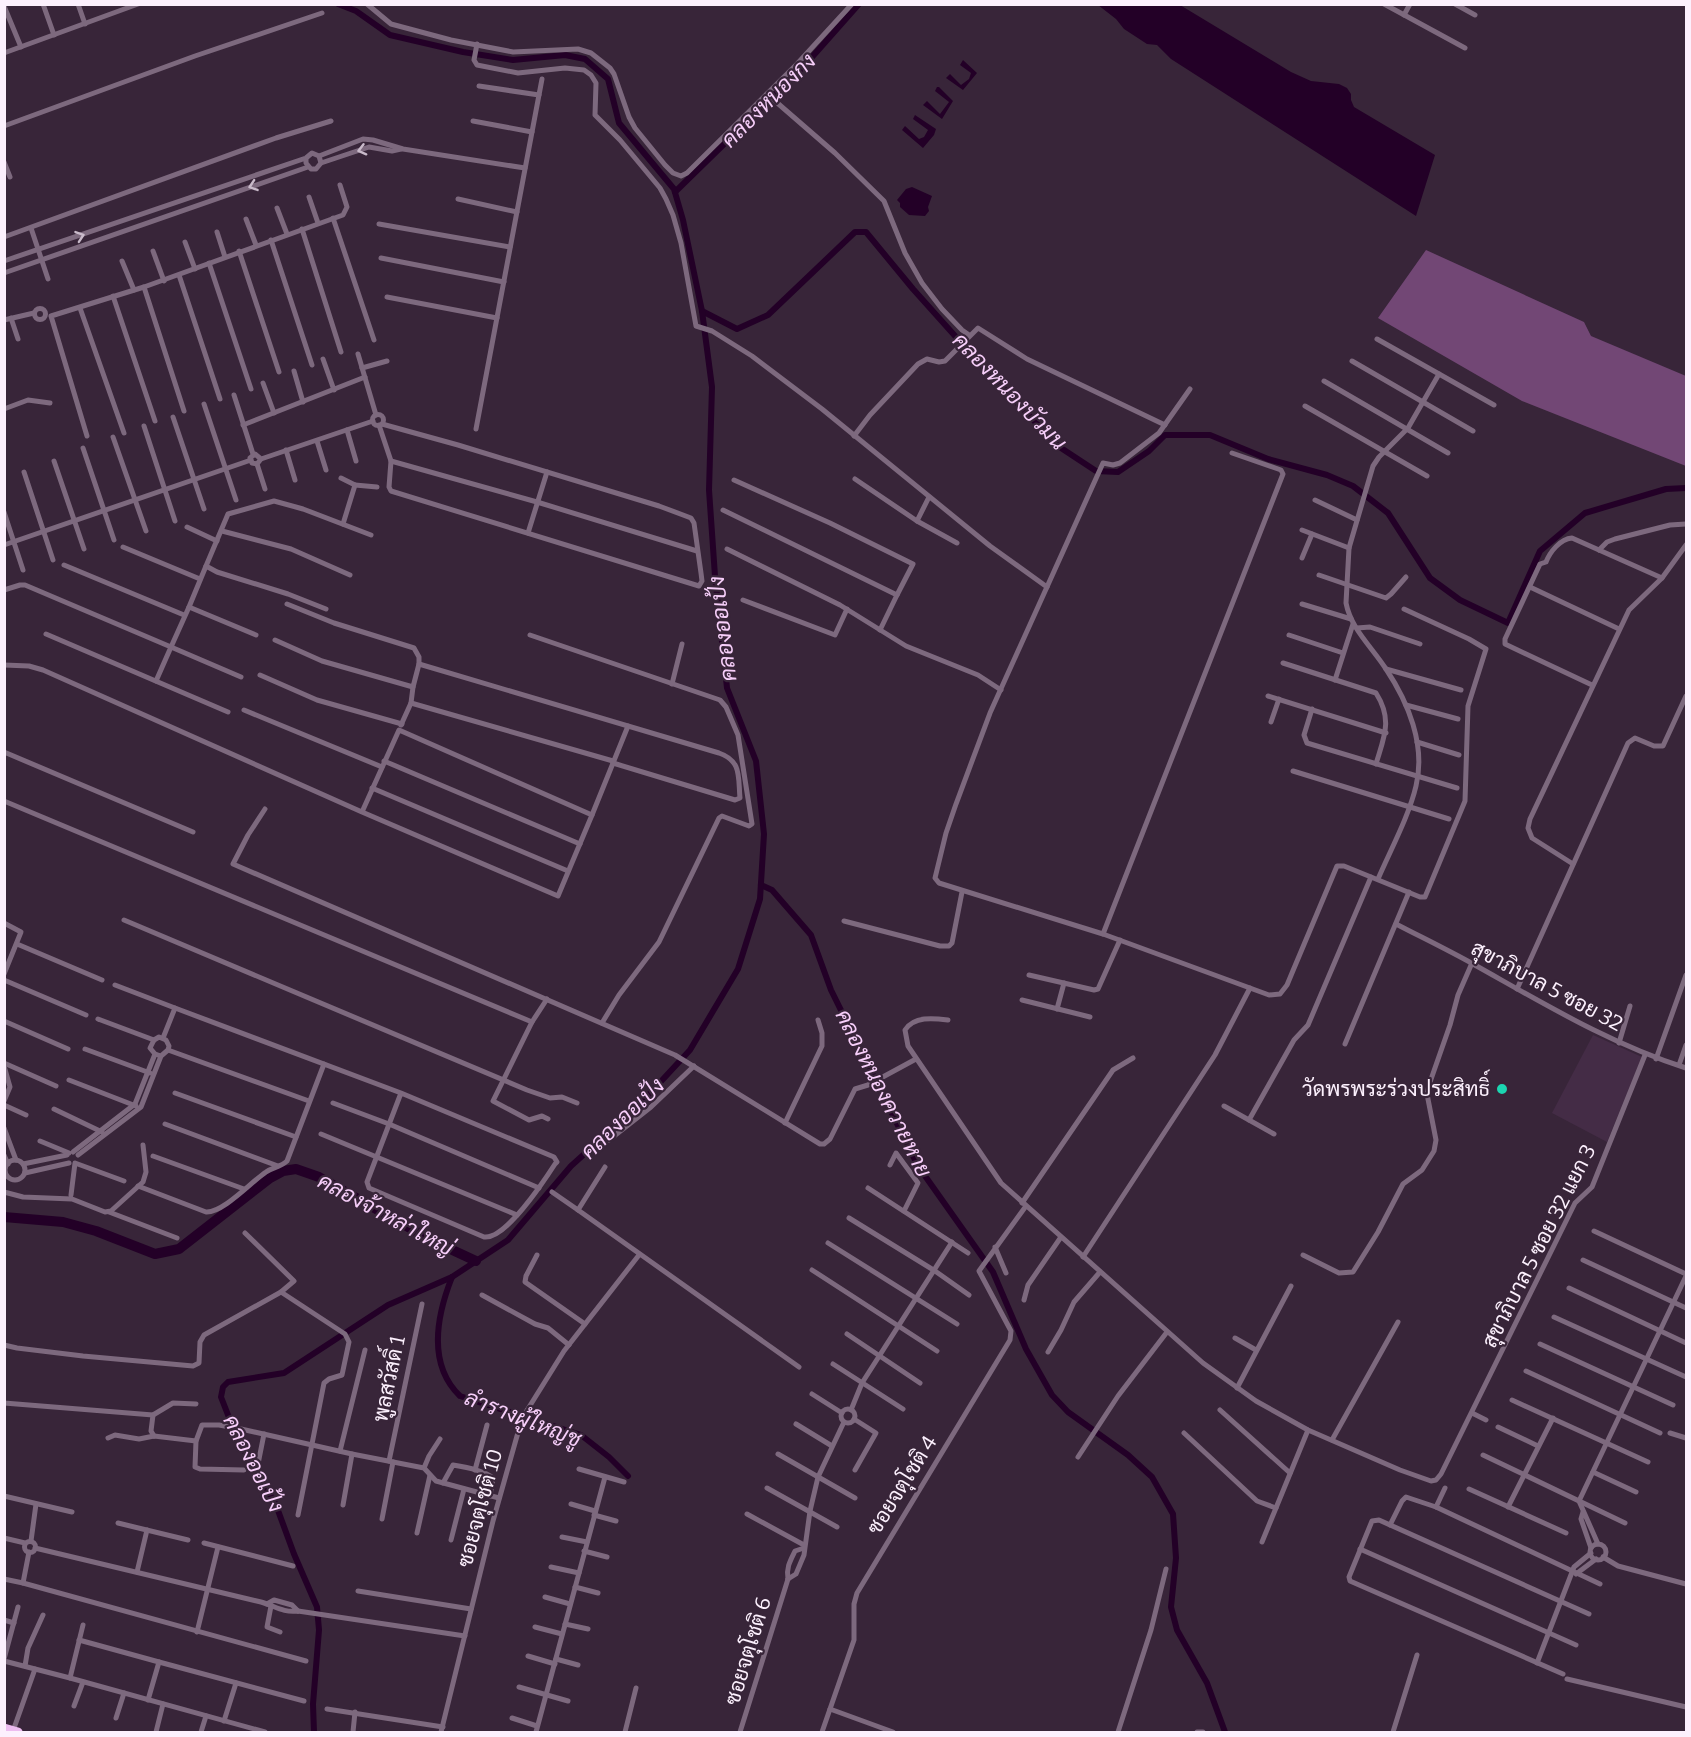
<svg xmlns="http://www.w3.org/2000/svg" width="1691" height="1737" font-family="Bitter,Sarabun,serif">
<rect width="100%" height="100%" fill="#382539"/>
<path fill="#442c46" d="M1593,1035L1642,1057L1607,1142L1552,1113Z"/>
<path fill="#724775" d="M1426,250L1584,322L1591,336L1686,376V466L1522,401L1378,318Z"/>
<g fill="#230027">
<path d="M1098,5H1180L1291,72L1311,81L1339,84L1347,88L1351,94V100L1354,107L1435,155L1416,216L1171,59L1157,45L1147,44L1124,29L1116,19Z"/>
<path d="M963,60L977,73L963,90L946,78L950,74L961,85L969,79L971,73L960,65Z"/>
<path d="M937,87H939L953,101L942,119L923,105L927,101L940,114L949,102L935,91Z"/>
<path d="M915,115L936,129L934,135L923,148L902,130L905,126L919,139L924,137L928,130L913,119Z"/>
<path d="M912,187L932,196L928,207L929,211L925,216L909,215L900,207V203L897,200L906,189Z"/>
</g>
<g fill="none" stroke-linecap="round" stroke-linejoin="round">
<g stroke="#230027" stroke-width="6">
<path d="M675,192L805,65L859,4"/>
<path d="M702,311L737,329L768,315L855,232H866L913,289L973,356L1058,446L1096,471L1118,472L1149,451L1165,435H1210L1268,459L1327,475L1353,486L1388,513L1430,578L1460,600L1508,623L1540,551L1585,513L1666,489L1686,488"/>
<path d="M761,885L772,890L811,935L831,990L918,1166L993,1272L1026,1349L1052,1395L1068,1412L1128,1455L1152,1477L1173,1514L1176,1558L1171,1607L1177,1630L1207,1683L1225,1732"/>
<path d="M452,1277C437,1315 427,1364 460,1396L581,1435L609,1457L628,1476"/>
<path d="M314,1732L313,1704L319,1630L317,1607L294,1554L276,1505L237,1438L221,1397L223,1387L228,1382L284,1373L388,1305L452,1277L508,1240L571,1166L641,1103L690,1050L738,969L760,899L764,834L756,761L727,688L715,576L709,490L712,387L702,311L683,220L674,189L619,123L608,79L585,59L565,55L513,60L463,52L390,35L356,11L338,4"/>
</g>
<path stroke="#230027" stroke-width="10" d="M4,1217L63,1222L96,1231L155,1254L179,1249L270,1178L283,1171L296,1169L319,1177L433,1241L476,1261"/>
<g stroke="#7d697e" stroke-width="5">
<path d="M43,4L54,35"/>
<path d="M78,4L85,24"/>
<path d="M367,4L391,24L451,40L513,52L578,49L591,53L610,68L614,74L629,117L635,128L665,165L673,173L681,176L687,173L797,64L852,4"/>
<path d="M1384,4L1465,48"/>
<path d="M1455,4L1475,15"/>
<path d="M4,6L21,47"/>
<path d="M1404,15L1410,4"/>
<path d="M477,44L474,60L477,65L518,73L565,68L584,70L591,75L596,83L595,115L620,140L660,188L666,199L673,215L681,243L696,326L712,331L752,356L822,409L990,546L1047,587"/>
<path d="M4,53L138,4"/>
<path d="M479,86L539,95"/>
<path d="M767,94L835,153L884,201L905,253L922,283L942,309L962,330L969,335"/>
<path d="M473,121L532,132"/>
<path d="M4,126L195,56L322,13"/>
<path d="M319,156L363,139L373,140L403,149L525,168"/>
<path d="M4,162L10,177"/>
<path d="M321,163L369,147L392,151L401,149"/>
<path d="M309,197L318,223"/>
<path d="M458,199L517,212"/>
<path d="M277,208L287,234"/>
<path d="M333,218L374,340"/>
<path d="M246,219L256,245"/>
<path d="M379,224L510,247"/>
<path d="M31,228L48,279"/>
<path d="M302,229L341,352"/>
<path d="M217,232L225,257"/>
<path d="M4,237L276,138L331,121"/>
<path d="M271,240L312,365"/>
<path d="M185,242L195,269"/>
<path d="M153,251L164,281"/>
<path d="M239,251L279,372"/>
<path d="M381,258L504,282"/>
<path d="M4,261L306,158L312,153L319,156L321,163L316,169H311L306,163V158"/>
<path d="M122,261L134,290"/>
<path d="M209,263L251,389"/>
<path d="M4,273L308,167"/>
<path d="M179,275L220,399"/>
<path d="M144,287L184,411"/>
<path d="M113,296L155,421"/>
<path d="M387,297L497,318"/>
<path d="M80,308L124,433"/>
<circle cx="40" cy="314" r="5.5"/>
<path d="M11,318L18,339"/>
<path d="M4,320L34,313"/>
<path d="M1377,339L1494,405"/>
<path d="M358,354L376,415"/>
<path d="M323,359L334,390"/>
<path d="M1352,361L1473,431"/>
<path d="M362,368L387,361"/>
<path d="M294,371L303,402"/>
<path d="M1324,381L1448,453"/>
<path d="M263,383L274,413"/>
<path d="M1190,389L1159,433L1120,463L1113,465L1103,463L990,713L956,804L946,833L935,878L939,883L1103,934L1269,995L1280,994L1287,985L1292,973L1337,866H1344L1420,897H1425L1465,801L1468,706L1486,649L1469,639L1404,609"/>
<path d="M234,395L253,454"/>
<path d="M204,404L236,500"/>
<path d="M1305,406L1427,476"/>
<path d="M4,409L28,400L50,403"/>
<circle cx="378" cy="420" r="5.5"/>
<path d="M173,417L204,509"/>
<path d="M243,425L365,377"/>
<path d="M379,425L391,461L389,487L391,491L699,586L702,581L701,573L694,523L691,518L659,506L458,445L382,424"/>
<path d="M144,426L175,521"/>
<path d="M476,429L542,79"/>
<path d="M347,430L356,461"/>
<path d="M87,436L51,316L144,287L343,215L347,207L340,185"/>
<path d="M854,436L870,415L918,364L927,359L939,362L945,361L978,328L1027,359L1165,425"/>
<path d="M113,437L146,531"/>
<path d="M317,441L326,470"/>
<path d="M83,448L114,540"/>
<path d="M286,450L295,480"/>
<path d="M261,459L255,454L250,458L252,463L257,464L261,459L373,421"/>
<path d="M54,461L84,549"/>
<path d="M391,461L537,502L697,551"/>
<path d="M257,464L265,489"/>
<path d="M24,472L53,560"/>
<path d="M341,478L355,485"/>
<path d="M855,479L917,521L957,543"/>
<path d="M734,480L830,523L913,564L897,595"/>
<path d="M1315,500L1357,520"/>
<path d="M723,510L897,595L880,630"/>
<path d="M4,512L23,570"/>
<path d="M917,521L929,497"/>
<path d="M343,524L355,485L377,487"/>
<path d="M187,527L217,541"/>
<path d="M1302,530L1349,548"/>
<path d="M222,531L291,549L350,575"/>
<path d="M528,533L547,472"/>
<path d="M4,545L251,460"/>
<path d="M123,547L200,579"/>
<path d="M727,549L840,605L906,646L978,675L1001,690"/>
<path d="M1599,550L1607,542L1615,539L1670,525L1686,524"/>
<path d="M1302,558L1312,534"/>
<path d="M64,565L184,615"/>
<path d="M206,566L228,514L274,501L303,509L371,535"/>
<path d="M1319,575L1386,598L1391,594L1406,577"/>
<path d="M1530,587L1619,629"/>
<path d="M4,590L20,585H25L171,647L156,681"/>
<path d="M743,600L835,635L847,609"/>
<path d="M287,604L334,623L414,648L419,657V664"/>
<path d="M1302,604L1351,619"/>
<path d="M189,607L206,566L217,572L288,594L326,609"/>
<path d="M1357,628L1370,627L1420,644"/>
<path d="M46,634L228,712"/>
<path d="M530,635L720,700L726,707L738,735L752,824L749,826L722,816L719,818L659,942L619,995L602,1023"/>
<path d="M1289,635L1343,653"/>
<path d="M275,640L322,661L413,687L419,664L719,753C742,761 738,777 740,798L735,800L613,763"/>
<path d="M1283,663L1376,693C1393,720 1384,737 1376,764"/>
<path d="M4,665L29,666L43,670L362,812L558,896L592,815L399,730L362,812"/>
<path d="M1386,669L1461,690"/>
<path d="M260,675L317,700L402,724"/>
<path d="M241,677L171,647L189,607L256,635"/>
<path d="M1335,680L1353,624"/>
<path d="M672,684L682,644"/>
<path d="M1592,685L1505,644V639L1540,564L1546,562C1550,552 1560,539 1572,538L1662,578"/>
<path d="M1268,696L1386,733"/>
<path d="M411,703L613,761"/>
<path d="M1406,705L1458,719"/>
<path d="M1312,709L1304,735L1307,743L1457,788"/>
<path d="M244,710L382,767"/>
<path d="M1271,722L1279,699"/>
<path d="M401,725L411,703L413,687"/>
<path d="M1417,742L1459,755"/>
<path d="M4,752L193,832"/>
<path d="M384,761L580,844"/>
<path d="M1293,771L1449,819"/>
<path d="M372,788L568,871"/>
<path d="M4,801L532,1022"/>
<path d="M265,809L248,835L233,864L675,1055L820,1144H824L830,1139L855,1089L868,1085L916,1059"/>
<path d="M592,815L628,726"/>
<path d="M1573,864L1532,838L1528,828L1530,819L1629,610L1662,578L1686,545"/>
<path d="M1378,879C1390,851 1409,816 1416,786C1426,745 1408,702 1386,669C1372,647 1351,629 1346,603L1349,548L1373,466L1379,457L1408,428L1439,374"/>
<path d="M124,920L527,1090L550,1098L562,1097L577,1103"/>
<path d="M844,921L940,946H949L952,943L962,892"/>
<path d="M4,923L21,932L4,974"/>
<path d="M1396,924C1421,937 1448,950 1473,964C1543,1003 1610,1044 1686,1068"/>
<path d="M1103,934L1283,474L1281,470L1232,453"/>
<path d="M17,944L102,980"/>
<path d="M1029,975L1094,990L1098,989L1120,940"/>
<path d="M4,980L86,1015"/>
<path d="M115,985L175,1008L163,1038"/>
<path d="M1517,989L1628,743L1635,738L1654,746H1663L1686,696"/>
<path d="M547,999L532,1022L493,1101L529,1120L542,1116L548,1119"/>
<path d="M1022,1000L1090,1017"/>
<path d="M175,1008L401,1093L554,1157L557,1162L555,1164C544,1181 505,1240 484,1237L369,1188L367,1182L401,1093"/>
<path d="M1057,1009L1064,983"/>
<path d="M98,1019L154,1040"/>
<path d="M948,1020C933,1018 914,1016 905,1030L908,1046L1001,1183L1203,1363L1256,1401L1308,1430L1400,1470L1431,1481L1436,1480L1441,1474L1575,1203L1592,1187L1645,1055"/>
<path d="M4,1021L68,1049"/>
<path d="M1619,1043L1630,1006"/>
<path d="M1345,1044L1409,892"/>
<path d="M85,1049L150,1073"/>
<path d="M168,1050L309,1101"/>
<path d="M1656,1059L1686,975"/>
<path d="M4,1063L56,1086"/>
<path d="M1679,1065L1686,1045"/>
<path d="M4,1066L10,1087L4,1101"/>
<path d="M69,1080L136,1106"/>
<path d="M175,1093L296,1137"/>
<path d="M333,1103L389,1124L539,1188"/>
<path d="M4,1105L26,1115"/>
<path d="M1224,1106L1274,1134"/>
<path d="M54,1109L102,1132"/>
<path d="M1249,1120L1294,1040L1308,1025L1371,877"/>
<path d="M785,1123L822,1046V1033L818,1020"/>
<path d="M165,1124L278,1166"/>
<path d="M4,1128L16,1160"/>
<path d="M321,1134L517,1215"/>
<path d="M609,1140L651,1107L694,1066"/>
<path d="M40,1141L69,1153"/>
<path d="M73,1152L135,1104L155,1054"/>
<path d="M4,1155L8,1164"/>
<path d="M78,1155L141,1107L161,1056L168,1050L169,1046L166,1040L159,1037L154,1040L150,1048L155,1054L161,1056"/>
<path d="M153,1156L244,1189"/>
<circle cx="15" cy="1170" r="10"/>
<path d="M23,1164L67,1155"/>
<path d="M890,1165L896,1153L918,1183L904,1211"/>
<path d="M605,1167L578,1210L799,1367"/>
<path d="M25,1173L69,1163"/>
<path d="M138,1186L206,1212C223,1213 251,1182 266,1172C273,1167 281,1167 287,1161L324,1064"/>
<path d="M868,1188L968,1253"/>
<path d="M4,1192L23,1197L72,1199L105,1212L111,1211L143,1182L146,1172L143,1145"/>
<path d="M552,1192L578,1210"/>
<path d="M71,1195L75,1163L124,1181"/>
<path d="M1022,1203L1113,1070L1133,1058"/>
<path d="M109,1212L177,1238"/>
<path d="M849,1218L935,1271L969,1295"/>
<path d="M1594,1231L1686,1274"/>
<path d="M245,1233L294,1281L281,1292"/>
<path d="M828,1243L957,1324"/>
<path d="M995,1247L1006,1273"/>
<path d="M537,1255L526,1276L525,1282L585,1324"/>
<path d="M1303,1255L1339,1273L1353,1272L1378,1232L1403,1184L1422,1170L1434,1151L1436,1140L1427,1094L1429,1085L1450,1025L1458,995L1472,963"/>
<path d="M1083,1257L1215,1055L1250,988"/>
<path d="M1583,1260L1686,1308"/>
<path d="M812,1270L937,1351"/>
<path d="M1569,1288L1686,1343"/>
<path d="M482,1295L535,1324L548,1328L569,1345"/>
<path d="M1024,1300L1028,1285L1061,1237"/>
<path d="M1554,1317L1686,1377"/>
<path d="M847,1334L920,1383"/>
<path d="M1235,1338L1256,1350"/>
<path d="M1540,1344L1673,1405"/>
<path d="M4,1345L17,1348L83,1356L193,1366L199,1363L200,1342L204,1335L281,1292L345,1334L349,1342L342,1375L329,1379L324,1383L298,1515"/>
<path d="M1048,1352L1061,1330L1074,1302L1100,1272"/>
<path d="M833,1364L903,1409"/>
<path d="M1526,1371L1660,1433"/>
<path d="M1237,1388L1291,1286"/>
<path d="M812,1394L842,1413"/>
<path d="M1512,1400L1648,1462"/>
<path d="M4,1403L153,1415L173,1403L196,1404"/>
<circle cx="848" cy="1416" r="7"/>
<path d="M851,1410L862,1383L952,1242"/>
<path d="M1220,1410L1290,1473"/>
<path d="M1472,1413L1486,1420"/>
<path d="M153,1415L151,1431L154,1436"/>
<path d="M854,1419L876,1433L855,1470"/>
<path d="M796,1424L832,1446"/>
<path d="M1498,1427L1538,1446"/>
<path d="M1184,1433L1257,1501L1276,1508"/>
<path d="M1670,1433L1686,1438"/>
<path d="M108,1438L115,1435L139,1439L154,1436L196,1441"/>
<path d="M1332,1440L1398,1322"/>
<path d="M340,1451L365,1350"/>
<path d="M778,1454L855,1498"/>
<path d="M1483,1455L1625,1523"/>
<path d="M1078,1457L1118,1396L1167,1332"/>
<path d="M389,1461L422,1304"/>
<path d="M258,1464L264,1434"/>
<path d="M424,1468L429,1456L440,1439"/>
<path d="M579,1469L624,1482"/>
<path d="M244,1470L200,1469L195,1467L196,1441L202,1425H219L241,1429L352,1454L424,1468L436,1481L499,1498"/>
<path d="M475,1470L487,1425"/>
<path d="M1593,1472L1636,1492"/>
<path d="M443,1483L453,1465C466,1467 483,1470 493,1478L490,1496"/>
<path d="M767,1488L837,1527"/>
<path d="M1469,1489L1566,1533"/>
<path d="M4,1496L72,1512"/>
<path d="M571,1504L595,1511"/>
<path d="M343,1505L352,1454"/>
<path d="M1436,1507L1445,1488"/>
<path d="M1508,1507L1553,1418"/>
<path d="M1583,1512L1581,1519L1591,1548"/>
<path d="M747,1514L804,1545"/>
<path d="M594,1515L616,1521"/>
<path d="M382,1519L393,1462"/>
<path d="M118,1523L188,1540"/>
<path d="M1390,1525L1402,1501L1406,1497L1436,1507L1600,1584"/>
<path d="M417,1533L430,1475"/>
<path d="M562,1537L587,1542"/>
<path d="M4,1538L25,1543"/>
<path d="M451,1540L464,1489"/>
<path d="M31,1541L36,1504"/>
<circle cx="30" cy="1547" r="5.5"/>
<path d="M1262,1542L1308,1430"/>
<path d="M204,1543L293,1566"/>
<path d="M1598,1544L1579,1501L1686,1276"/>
<circle cx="1598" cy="1552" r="8"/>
<path d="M35,1548L261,1602C275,1606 283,1613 298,1611L465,1636"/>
<path d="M1360,1549L1576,1645"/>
<path d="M584,1551L607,1557"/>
<path d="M29,1552L23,1583L306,1661"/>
<path d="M1603,1557L1618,1566L1686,1584"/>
<path d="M551,1567L579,1573"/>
<path d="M137,1572L147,1530"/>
<path d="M1576,1574L1596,1559"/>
<path d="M4,1579L23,1583"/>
<path d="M788,1579L796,1574L804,1555L810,1511L818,1477L844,1422"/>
<path d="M788,1579C786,1568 790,1561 795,1551L804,1548"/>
<path d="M575,1587L598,1593"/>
<path d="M358,1591L471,1609"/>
<path d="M545,1597L570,1604"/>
<path d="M267,1604L274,1600L292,1605L298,1611"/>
<path d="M271,1606L267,1627L280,1632"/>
<path d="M4,1620L14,1623"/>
<path d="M565,1624L588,1629"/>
<path d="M535,1627L562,1634"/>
<path d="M197,1632L218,1547"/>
<path d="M79,1640L159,1662L148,1700"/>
<path d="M528,1656L555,1664"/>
<path d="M4,1659L18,1607"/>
<path d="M556,1659L578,1665"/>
<path d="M4,1661L70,1678L83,1625"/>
<path d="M159,1662L304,1701"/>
<path d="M1537,1663L1574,1567L1591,1553"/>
<path d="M25,1666L28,1648L43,1615"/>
<path d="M1563,1674L1350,1581L1349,1577L1372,1521L1379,1520L1589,1614"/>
<path d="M70,1678L265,1732"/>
<path d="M1567,1679L1686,1707"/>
<path d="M519,1687L568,1701"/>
<path d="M74,1706L83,1682"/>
<path d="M327,1709L443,1727"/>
<path d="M830,1709L893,1732"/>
<path d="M116,1718L124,1693"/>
<path d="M512,1718L537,1726"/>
<path d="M224,1721L236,1683"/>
<path d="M13,1731L35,1669"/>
<path d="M156,1732L163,1704"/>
<path d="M201,1732L206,1716"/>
<path d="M353,1732L355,1712"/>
<path d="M441,1732L493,1521L517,1436L526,1412L564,1351L639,1255"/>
<path d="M536,1732L605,1477"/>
<path d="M625,1732L636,1688"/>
<path d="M740,1732L788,1579"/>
<path d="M822,1732L854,1640V1604L857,1593L1010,1340L1011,1331L979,1271L1026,1206"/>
<path d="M1118,1732L1151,1630L1166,1569"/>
<path d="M1197,1732H1203"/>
<path d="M1393,1732L1417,1655"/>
</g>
<path stroke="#edbcf0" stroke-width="9" d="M4,1728L18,1732"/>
</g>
<defs><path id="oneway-chevron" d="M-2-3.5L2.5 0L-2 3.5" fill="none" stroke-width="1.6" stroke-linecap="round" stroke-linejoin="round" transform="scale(1.5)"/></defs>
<g stroke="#c9baca">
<use href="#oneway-chevron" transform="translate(362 150) rotate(165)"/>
<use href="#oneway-chevron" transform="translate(253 186) rotate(161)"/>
<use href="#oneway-chevron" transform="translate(80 236) rotate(-19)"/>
</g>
<circle fill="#1cd5b1" stroke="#382539" stroke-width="2" cx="1502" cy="1089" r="6"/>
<g text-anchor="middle" stroke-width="4.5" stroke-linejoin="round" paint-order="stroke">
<g font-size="21" fill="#fcf0fd" stroke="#382539">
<text transform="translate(1547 986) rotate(28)" y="7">สุขาภิบาล 5 ซอย 32</text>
<text transform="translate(1539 1246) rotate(-63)" y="7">สุขาภิบาล 5 ซอย 32 แยก 3</text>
<text transform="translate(389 1379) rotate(-78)" y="7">พูลสวัสดิ์ 1</text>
<text transform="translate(902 1485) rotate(-58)" y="7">ซอยจตุโชติ 4</text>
<text transform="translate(480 1508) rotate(-75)" y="7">ซอยจตุโชติ 10</text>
<text transform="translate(748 1651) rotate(-73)" y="7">ซอยจตุโชติ 6</text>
</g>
<g font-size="21" fill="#fcf0fd" stroke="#382539" text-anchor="end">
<text x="1490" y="1096">วัดพรพระร่วงประสิทธิ์</text>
</g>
<g font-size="22" font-style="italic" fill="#f7cffa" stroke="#382539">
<text transform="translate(768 100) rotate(-45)" y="8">คลองหนองกง</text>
<text transform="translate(1010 391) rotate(46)" y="8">คลองหนองบัวมน</text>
<text transform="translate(722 629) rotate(-97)" y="8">คลองออเป้ง</text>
<text transform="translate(884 1093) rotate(63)" y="8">คลองหนองควายหาย</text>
<text transform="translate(622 1118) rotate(-44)" y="8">คลองออเป้ง</text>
<text transform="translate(386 1214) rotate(28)" y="8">คลองจ้าหล่าใหญ่</text>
<text transform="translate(523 1418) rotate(21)" y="8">ลำรางผู้ใหญ่ชู</text>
<text transform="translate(254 1463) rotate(63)" y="8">คลองออเป้ง</text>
</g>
</g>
<rect width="1691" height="1737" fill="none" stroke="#fcf0fd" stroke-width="12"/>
</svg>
